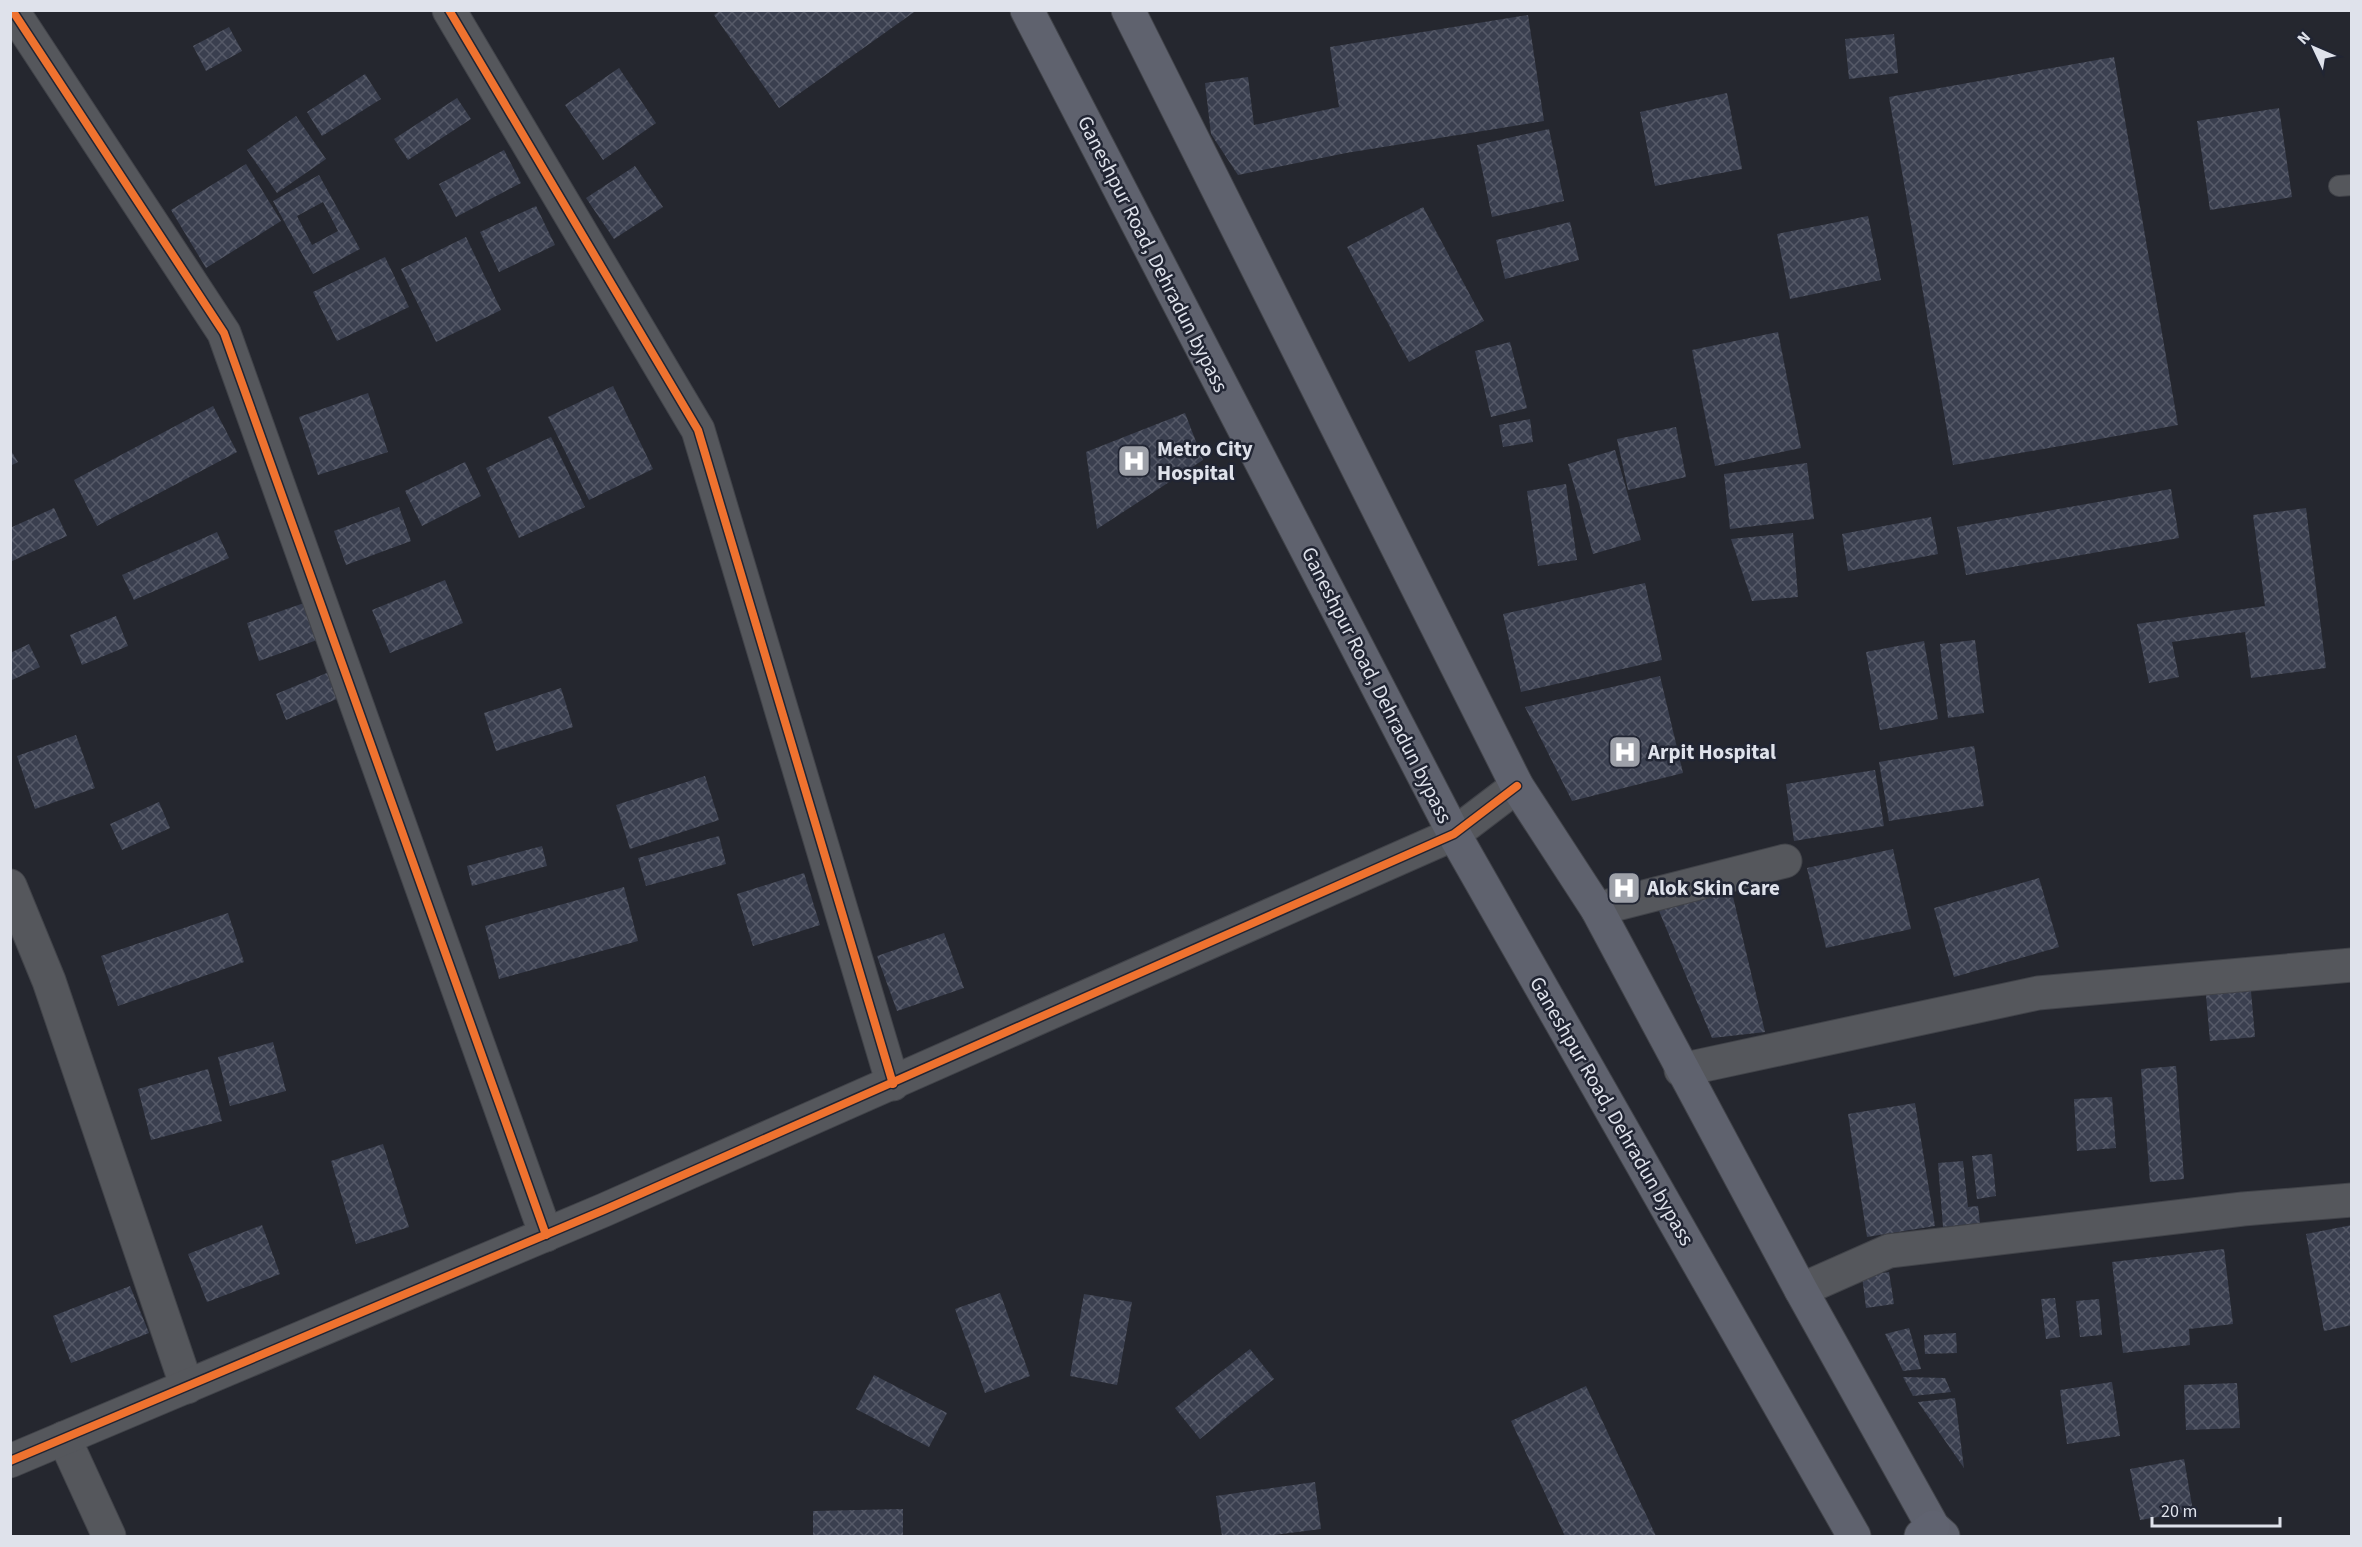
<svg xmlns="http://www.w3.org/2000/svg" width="2362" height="1547" font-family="'Source Sans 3',sans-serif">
<defs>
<pattern id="building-cross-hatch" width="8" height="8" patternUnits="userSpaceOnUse" patternTransform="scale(1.5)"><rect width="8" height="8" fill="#3a3f4f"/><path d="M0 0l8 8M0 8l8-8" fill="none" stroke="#565a68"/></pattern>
</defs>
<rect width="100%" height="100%" fill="#25272f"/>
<g fill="url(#building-cross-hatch)" fill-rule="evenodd">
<path d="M721,10H917L779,108L714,15Z"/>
<path d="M1528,15L1544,121L1346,153L1238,175L1211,134L1205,83L1248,77L1254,125L1339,107L1330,47Z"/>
<path d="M229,27L242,51L206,71L193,46Z"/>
<path d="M1894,34L1898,73L1849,79L1845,39Z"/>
<path d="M2114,57L2178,425L1953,465L1889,97Z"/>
<path d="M619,68L656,123L603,160L565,105Z"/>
<path d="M365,74L381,99L322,136L307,112Z"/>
<path d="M1727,93L1742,169L1655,186L1640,112Z"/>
<path d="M457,98L471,119L408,160L394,139Z"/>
<path d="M2279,108L2292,197L2210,210L2197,121Z"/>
<path d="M296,116L326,159L277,193L247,150Z"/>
<path d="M1549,129L1564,201L1492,217L1477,145Z"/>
<path d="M504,150L521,183L456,217L439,184Z"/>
<path d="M246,164L281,221L206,268L171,210Z"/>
<path d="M635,166L663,207L614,239L586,198Z"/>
<path d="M319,175L360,249L313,274L273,201ZM323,202L338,231L312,245L297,216Z"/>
<path d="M536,206L555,245L499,272L480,232Z"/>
<path d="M1423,207L1484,321L1409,362L1347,247Z"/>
<path d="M1868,216L1881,280L1790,299L1777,234Z"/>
<path d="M1570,222L1579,260L1505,279L1496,240Z"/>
<path d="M466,237L501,310L436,342L401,269Z"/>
<path d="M385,257L409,307L337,341L313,292Z"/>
<path d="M1778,332L1801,448L1715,466L1692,350Z"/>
<path d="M1510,342L1527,408L1491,417L1475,351Z"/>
<path d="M613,386L653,469L589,500L548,417Z"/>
<path d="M368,393L388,452L318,475L299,417Z"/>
<path d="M213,406L237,452L97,526L74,480Z"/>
<path d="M1185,413L1203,460L1097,529L1086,452Z"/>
<path d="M1530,419L1533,442L1503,447L1499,425Z"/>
<path d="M1676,427L1686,477L1628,490L1617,439Z"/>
<path d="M551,437L585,507L519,538L486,468Z"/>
<path d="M10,449L18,462L10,466Z"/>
<path d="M1615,450L1641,540L1593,554L1568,464Z"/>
<path d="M465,462L481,496L422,526L405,491Z"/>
<path d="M1807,463L1814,519L1730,529L1724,474Z"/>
<path d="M1566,484L1577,560L1538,566L1527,491Z"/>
<path d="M2171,489L2179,538L1966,575L1957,527Z"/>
<path d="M399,507L411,541L346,565L334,531Z"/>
<path d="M54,508L67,536L10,562V528Z"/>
<path d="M2306,508L2326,668L2251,678L2245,632L2172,642L2179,677L2149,683L2137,624L2265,606L2253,515Z"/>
<path d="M1931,517L1938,554L1848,571L1842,534Z"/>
<path d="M217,532L229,558L134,600L122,575Z"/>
<path d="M1793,533L1798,597L1752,601L1731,539Z"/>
<path d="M445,580L463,623L390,653L372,610Z"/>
<path d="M1645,583L1662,660L1521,692L1503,614Z"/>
<path d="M304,603L317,640L259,661L247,623Z"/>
<path d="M116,616L128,646L82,665L70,635Z"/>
<path d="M1975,640L1984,713L1948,718L1940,644Z"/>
<path d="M1924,641L1938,719L1880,730L1866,652Z"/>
<path d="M29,644L40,667L10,681V653Z"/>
<path d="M334,670L344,696L286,720L276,694Z"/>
<path d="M1660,676L1683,773L1572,801L1525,707Z"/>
<path d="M561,688L573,727L496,751L484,713Z"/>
<path d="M76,735L95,788L35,809L17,756Z"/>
<path d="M1974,746L1984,806L1889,821L1879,762Z"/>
<path d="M1875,770L1884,826L1794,841L1786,784Z"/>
<path d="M705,776L719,820L630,849L616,805Z"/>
<path d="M159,802L170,828L122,850L110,824Z"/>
<path d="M719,836L726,864L646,886L638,858Z"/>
<path d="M542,846L547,866L472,886L467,866Z"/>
<path d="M1893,849L1911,929L1826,948L1807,868Z"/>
<path d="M804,873L820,925L753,946L737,894Z"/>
<path d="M2039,878L2059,947L1954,977L1934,908Z"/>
<path d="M1730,884L1765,1032L1712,1038L1659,911Z"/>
<path d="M624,887L638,941L499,979L485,926Z"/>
<path d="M228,913L244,962L118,1006L101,956Z"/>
<path d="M944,933L964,988L897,1011L877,956Z"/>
<path d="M2250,980L2255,1037L2210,1041L2205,984Z"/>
<path d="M273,1042L286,1091L230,1106L218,1057Z"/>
<path d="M2176,1066L2184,1179L2150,1182L2141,1069Z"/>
<path d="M208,1069L222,1121L151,1140L138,1089Z"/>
<path d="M2112,1097L2116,1148L2077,1151L2074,1099Z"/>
<path d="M1915,1103L1935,1226L1867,1237L1848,1114Z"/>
<path d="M383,1144L409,1227L356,1244L331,1161Z"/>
<path d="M1992,1154L1996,1196L1977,1199L1972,1156Z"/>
<path d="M1963,1161L1968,1207L1978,1206L1980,1223L1943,1227L1938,1163Z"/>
<path d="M262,1225L280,1274L207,1302L188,1254Z"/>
<path d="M2352,1225V1325L2324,1331L2306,1234Z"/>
<path d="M2224,1249L2233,1324L2189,1329L2190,1345L2123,1353L2112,1262Z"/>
<path d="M1889,1272L1894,1304L1866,1308L1862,1276Z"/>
<path d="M130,1286L149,1333L71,1363L53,1316Z"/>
<path d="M1000,1293L1030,1376L985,1393L955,1309Z"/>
<path d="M1084,1294L1132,1302L1117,1385L1070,1376Z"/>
<path d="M2055,1298L2060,1337L2046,1339L2041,1299Z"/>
<path d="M2099,1299L2102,1335L2080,1337L2076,1301Z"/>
<path d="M1909,1328L1921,1369L1903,1371L1885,1334Z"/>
<path d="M1956,1333L1957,1353L1925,1354L1924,1335Z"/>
<path d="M1250,1349L1274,1379L1200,1439L1175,1408Z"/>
<path d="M874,1375L947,1413L929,1447L856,1409Z"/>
<path d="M1903,1377L1945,1378L1951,1392L1913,1396Z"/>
<path d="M2112,1382L2120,1436L2067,1444L2060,1390Z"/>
<path d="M2237,1383L2240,1428L2186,1430L2184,1385Z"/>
<path d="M1586,1386L1656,1536H1565L1511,1421Z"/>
<path d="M1955,1398L1964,1468L1918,1402Z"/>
<path d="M2184,1459L2193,1511L2140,1520L2130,1469Z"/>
<path d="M1315,1482L1321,1529L1267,1536H1222L1216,1496Z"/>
<path d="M903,1509V1536H813V1511Z"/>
</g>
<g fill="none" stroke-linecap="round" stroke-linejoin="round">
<defs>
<path id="service" d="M2339,186L2352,185"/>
<g id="minor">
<path d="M12,10L224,333L546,1235"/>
<path d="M449,10L698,430L893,1084"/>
<path d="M10,886L49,981L187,1387"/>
<path d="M1597,909L1785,861"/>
<path d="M1681,1070L2038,993L2352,965"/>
<path d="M1801,1290L1889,1251L2243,1209L2352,1200"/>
<path d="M64,1438L109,1536"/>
<path d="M10,1461L604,1210L1454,834L1517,786"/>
</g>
<g id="primary">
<path d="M1027,10L1454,834L1854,1536"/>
<path d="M1128,10L1517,786L1597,909L1801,1290L1933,1527L1943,1536"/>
</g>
<path id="trunk" d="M1921,1536L1933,1527"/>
</defs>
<use href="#service" stroke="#414349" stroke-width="22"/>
<use href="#minor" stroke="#414349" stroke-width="35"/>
<use href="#primary" stroke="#414349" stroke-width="35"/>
<use href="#trunk" stroke="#414349" stroke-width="35"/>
<use href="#service" stroke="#55575c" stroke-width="20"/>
<use href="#minor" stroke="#55575c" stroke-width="33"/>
<use href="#primary" stroke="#5f626e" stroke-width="33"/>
<use href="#trunk" stroke="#606370" stroke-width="33"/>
<defs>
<g id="cycleway">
<path d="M12,10L224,333L546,1235"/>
<path d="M449,10L698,430L893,1084"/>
<path d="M10,1461L604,1210L1454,834L1517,786"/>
</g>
</defs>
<use href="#cycleway" stroke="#212533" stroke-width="11"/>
<use href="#cycleway" stroke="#ef722f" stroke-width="8"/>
</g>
<defs>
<symbol id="hospital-square" viewBox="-11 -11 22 22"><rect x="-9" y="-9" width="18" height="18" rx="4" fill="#9ea1a9" stroke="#212533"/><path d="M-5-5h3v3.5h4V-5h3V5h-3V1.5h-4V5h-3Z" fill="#fff"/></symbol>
</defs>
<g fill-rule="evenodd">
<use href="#hospital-square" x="1115" y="442" width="38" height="38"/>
<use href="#hospital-square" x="1606" y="733" width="38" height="38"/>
<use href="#hospital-square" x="1605" y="869" width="38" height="38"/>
</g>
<g text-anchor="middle" stroke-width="5" stroke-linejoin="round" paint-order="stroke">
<g font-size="21" fill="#dfe2eb" stroke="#212533">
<text transform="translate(1153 254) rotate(63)" y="7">Ganeshpur Road, Dehradun bypass</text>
<text transform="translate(1377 685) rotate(63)" y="7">Ganeshpur Road, Dehradun bypass</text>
<text transform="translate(1612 1111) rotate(60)" y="7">Ganeshpur Road, Dehradun bypass</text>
</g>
<g font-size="21" font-weight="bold" fill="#dfe2eb" stroke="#212533" text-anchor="start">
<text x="1157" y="456">Metro City<tspan x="1157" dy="24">Hospital</tspan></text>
<text x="1648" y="759">Arpit Hospital</text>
<text x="1647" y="895">Alok Skin Care</text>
</g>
</g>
<rect width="2362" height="1547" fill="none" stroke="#dfe2eb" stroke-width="24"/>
<g transform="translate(2314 48) rotate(314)" stroke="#212533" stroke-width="4.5" paint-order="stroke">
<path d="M0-4.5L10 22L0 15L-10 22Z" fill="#dfe2eb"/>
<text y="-9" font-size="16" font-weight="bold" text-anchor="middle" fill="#dfe2eb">N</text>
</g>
<path d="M2152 1517v9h128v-9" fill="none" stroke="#dfe2eb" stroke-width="3"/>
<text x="2161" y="1517" font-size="18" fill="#dfe2eb" stroke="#212533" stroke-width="4.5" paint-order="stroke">20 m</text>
</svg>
